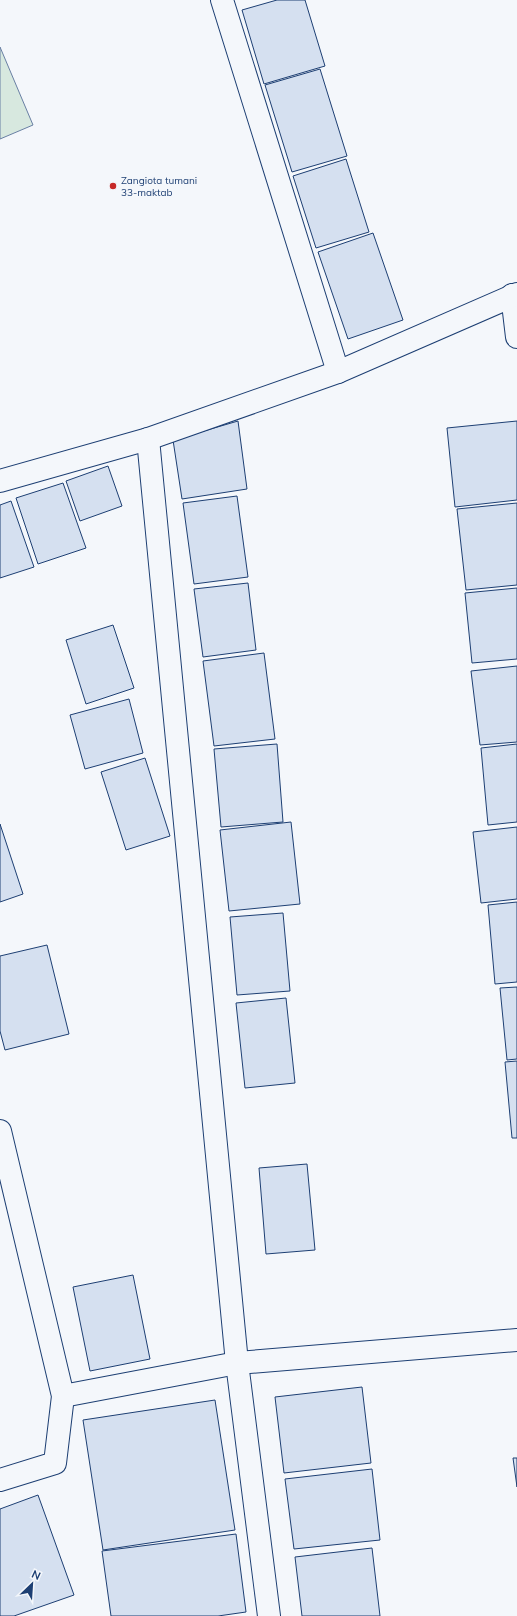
<svg xmlns="http://www.w3.org/2000/svg" width="517" height="1616" font-family="Mulish,sans-serif">
<rect width="100%" height="100%" fill="#f4f7fb"/>
<path fill="#d7e8df" stroke="#687fa3" d="M0,47L33,125L0,139Z"/>
<g fill="#d5e0f0" stroke="#1d3f73">
<path d="M277,0H305L325,66L264,84L242,10Z"/>
<path d="M320,69L347,156L292,172L265,85Z"/>
<path d="M346,159L369,232L316,248L293,176Z"/>
<path d="M373,233L403,320L348,339L318,252Z"/>
<path d="M238,421L247,489L182,499L173,440Z"/>
<path d="M517,421V500L455,507L447,428Z"/>
<path d="M108,466L122,506L80,521L66,481Z"/>
<path d="M63,483L86,548L38,564L16,498Z"/>
<path d="M237,496L248,577L194,584L183,503Z"/>
<path d="M11,501L34,567L0,578V505Z"/>
<path d="M517,503V585L466,590L457,509Z"/>
<path d="M248,583L256,650L203,657L194,589Z"/>
<path d="M517,588V659L472,663L465,593Z"/>
<path d="M113,625L134,688L86,704L66,640Z"/>
<path d="M264,653L275,739L214,746L203,661Z"/>
<path d="M517,666V742L480,745L471,671Z"/>
<path d="M129,699L143,753L85,769L70,715Z"/>
<path d="M277,744L283,822L221,827L214,749Z"/>
<path d="M517,744V822L488,825L481,748Z"/>
<path d="M145,758L170,836L126,850L101,772Z"/>
<path d="M291,822L300,904L229,911L220,830Z"/>
<path d="M0,824L23,894L0,902Z"/>
<path d="M517,827V899L481,903L473,832Z"/>
<path d="M517,902V982L495,984L488,905Z"/>
<path d="M283,913L290,991L237,995L230,917Z"/>
<path d="M47,945L69,1034L5,1050L0,1031V956Z"/>
<path d="M517,987V1059L507,1060L500,988Z"/>
<path d="M286,998L295,1083L245,1088L236,1003Z"/>
<path d="M517,1061V1138H512L505,1062Z"/>
<path d="M307,1164L315,1250L266,1254L259,1168Z"/>
<path d="M133,1275L150,1359L90,1371L73,1287Z"/>
<path d="M362,1387L371,1463L284,1473L275,1397Z"/>
<path d="M215,1400L235,1530L103,1550L83,1420Z"/>
<path d="M513,1458H517V1487Z"/>
<path d="M372,1469L380,1540L294,1549L285,1479Z"/>
<path d="M38,1495L74,1595L14,1616H0V1509Z"/>
<path d="M236,1534L246,1612L218,1616H111L102,1551Z"/>
<path d="M372,1548L380,1616H302L295,1557Z"/>
</g>
<g fill="none" stroke-linecap="round" stroke-linejoin="round">
<defs>
<g id="minor">
<path d="M222,0L338,372"/>
<path d="M512,295L517,337"/>
<path d="M148,439L237,1363L269,1616"/>
<path d="M0,481L148,439L338,372L517,294"/>
<path d="M0,1131L63,1396L55,1463L0,1480"/>
<path d="M63,1396L237,1363L517,1340"/>
</g>
</defs>
<use href="#minor" stroke="#1d3f73" stroke-width="24"/>
<use href="#minor" stroke="#f4f7fb" stroke-width="22"/>
</g>
<circle fill="#c62828" stroke="#f4f7fb" stroke-width="1.5" cx="113" cy="186" r="4"/>
<g text-anchor="middle" stroke-width="3" stroke-linejoin="round" paint-order="stroke">
<g font-size="10" fill="#1d3f73" stroke="#f4f7fb" text-anchor="start">
<text x="121" y="184">Zangiota tumani<tspan x="121" dy="12">33-maktab</tspan></text>
</g>
</g>
<g transform="translate(32 1584) rotate(25)" stroke="#f4f7fb" stroke-width="3" paint-order="stroke">
<path d="M0-3L7 15L0 10L-7 15Z" fill="#1d3f73"/>
<text y="-6" font-size="11" font-weight="bold" text-anchor="middle" fill="#1d3f73">N</text>
</g>
</svg>
